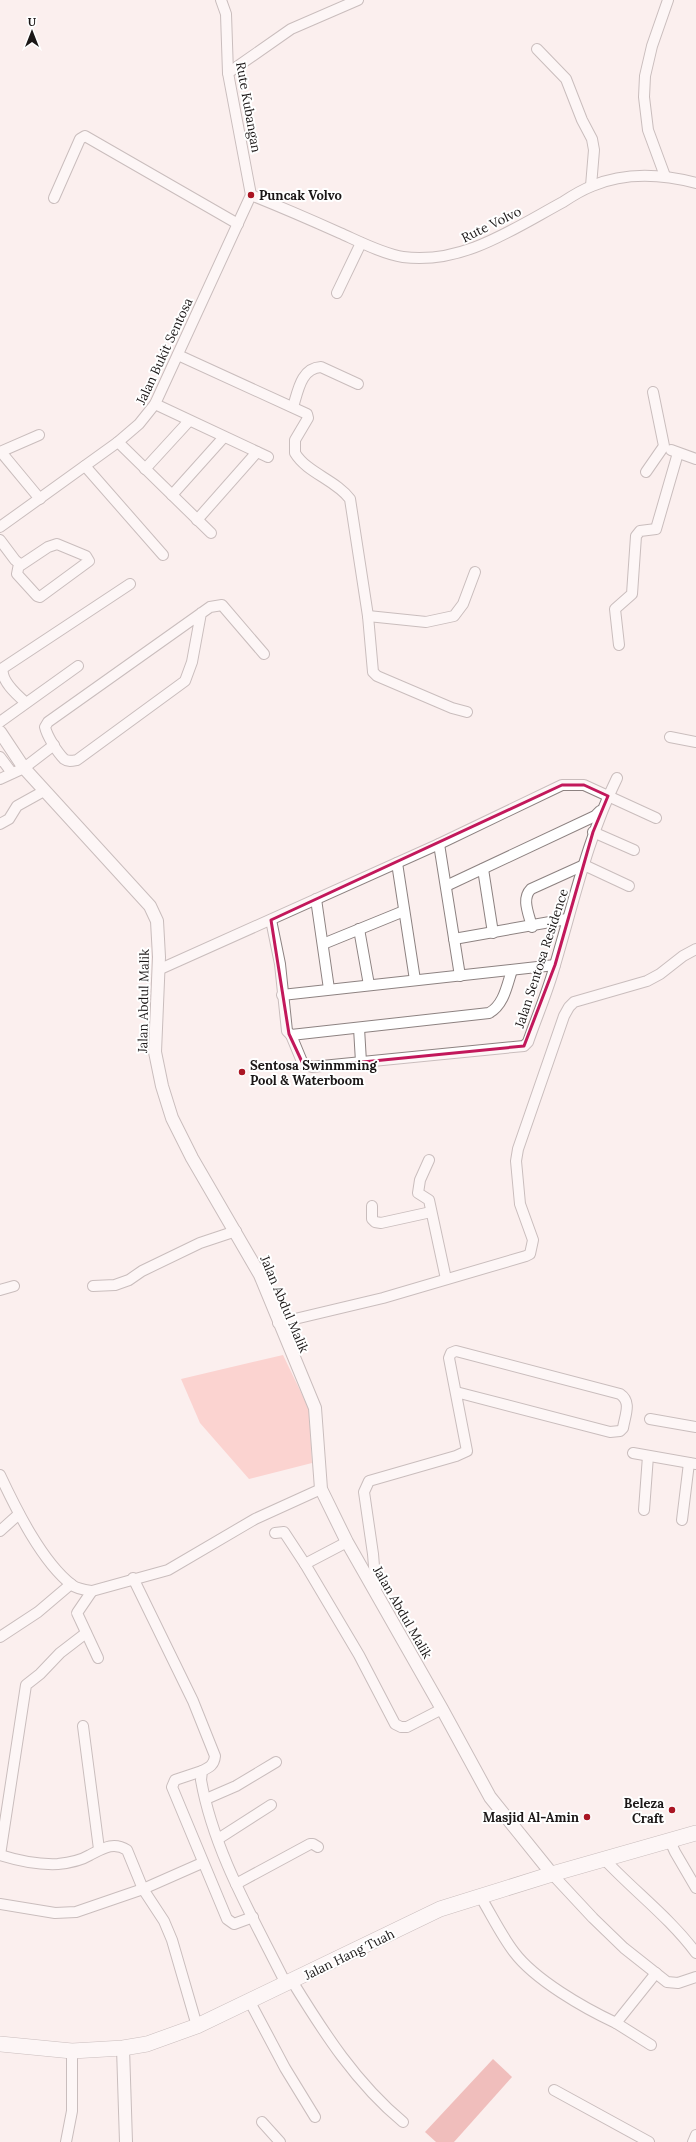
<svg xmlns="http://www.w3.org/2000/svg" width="696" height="2142" font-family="Lora,serif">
<rect width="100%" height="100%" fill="#fbefee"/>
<path fill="#fbb1ab" d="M283,1355L309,1409L312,1463L249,1479L200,1423L181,1379Z"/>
<path fill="#e2847e" d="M493,2059L512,2077L454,2142H436L425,2132Z"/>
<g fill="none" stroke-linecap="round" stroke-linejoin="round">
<defs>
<g id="minor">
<path d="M221,0L226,14L228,73L251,195"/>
<path d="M537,49L566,79L582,120L592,139L594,150L591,186"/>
<path d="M228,73L291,29L358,0"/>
<path d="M665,176L648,130L644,97L645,76L652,46L668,0"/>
<path d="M251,195C281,207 311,220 340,233C358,241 383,254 403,257C462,265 513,229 563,202C572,196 582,190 592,186C625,172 662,174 696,183"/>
<path d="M54,198L80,139L85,136L238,224"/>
<path d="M337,293L361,243"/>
<path d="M178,355L307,414L308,418L295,440V453C307,473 336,480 350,499L368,616L373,672L377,676L452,708L467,712"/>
<path d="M155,404L268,457"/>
<path d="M293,407C298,391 301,368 321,367L358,384"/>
<path d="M118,442L211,533"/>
<path d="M671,450L696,459"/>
<path d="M0,452L39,435"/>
<path d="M1,452L40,499"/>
<path d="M85,466L163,555"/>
<path d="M145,469L189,421"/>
<path d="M646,472L664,446L653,392"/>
<path d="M172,495L224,437"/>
<path d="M197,520L257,452"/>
<path d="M0,527L118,442L139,424L155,404L251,195"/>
<path d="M0,540L15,560L21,565L48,547L57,544L86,556L89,561L40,597L37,596L17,574L19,564"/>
<path d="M201,613L192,662L185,681L77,760C72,761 68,762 64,759C57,752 47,736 45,727L48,722L210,607L222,605L264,654"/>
<path d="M368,616L426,622L454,616L463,604L475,572"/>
<path d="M619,645L615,609L632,594L636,536L640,531L656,529L678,453"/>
<path d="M25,702C17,695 0,680 3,668L130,584"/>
<path d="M0,722L78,666"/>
<path d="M670,737L696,742"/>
<path d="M0,757L12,773"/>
<path d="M0,779L24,768L54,745"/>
<path d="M0,824L9,819L17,806L44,791"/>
<path d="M593,832L634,850"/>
<path d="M439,844L460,976"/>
<path d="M397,863L415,980"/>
<path d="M483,869L493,933"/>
<path d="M446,886L595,816L600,811"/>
<path d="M316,899L329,989"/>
<path d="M271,920L280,964L287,1031L291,1035L489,1013C504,1005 507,985 512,970"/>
<path d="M532,927C529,914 521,899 531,889L584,865L629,886"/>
<path d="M359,929L369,985"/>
<path d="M454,939L567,919"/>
<path d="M323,944L404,911"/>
<path d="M158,970L439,844L562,785H584L656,818"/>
<path d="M282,995L555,965"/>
<path d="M359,1028L361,1062"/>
<path d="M291,1035L303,1064L312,1067L524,1046L528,1042C537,1016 548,991 555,965C574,901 588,837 617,778"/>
<path d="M429,1160L420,1180L418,1193L429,1200L446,1279"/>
<path d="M372,1206V1219L375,1222L381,1223L431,1212"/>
<path d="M93,1286L115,1285L129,1280L142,1271L200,1243L236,1231"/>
<path d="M0,1290L14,1286"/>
<path d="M278,1323L383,1298L526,1256L530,1254L533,1240L520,1204L516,1161L518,1149L564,1016L569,1007L574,1002L647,981L660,974L683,956L696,949"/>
<path d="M650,1419L696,1427"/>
<path d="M633,1453L696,1464"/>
<path d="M0,1475C16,1509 42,1562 72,1585C77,1589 85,1590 92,1591L168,1570L255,1519L321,1489"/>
<path d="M644,1510L648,1456"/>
<path d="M682,1520L689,1463"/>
<path d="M0,1531L19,1514"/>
<path d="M275,1533L284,1532L305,1564"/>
<path d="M347,1542L305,1564L359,1655L395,1724L401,1727H407L442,1709"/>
<path d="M133,1578L193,1701L215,1756C214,1765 210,1767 202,1771L201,1780C214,1853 254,1919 286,1984"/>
<path d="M92,1591L77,1613L98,1658"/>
<path d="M376,1591L373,1554L364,1492L369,1481L456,1456L467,1451L449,1358L451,1353L456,1351L620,1394C632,1402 625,1415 623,1428L620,1431L610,1432L456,1392"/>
<path d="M0,1637L38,1612L71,1584"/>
<path d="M83,1726L99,1849"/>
<path d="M202,1771L175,1780L172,1787L227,1919L234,1924L253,1917"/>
<path d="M206,1799L236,1786L276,1762"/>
<path d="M218,1839L271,1805"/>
<path d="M670,1841L675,1852L696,1888"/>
<path d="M0,1855C19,1861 38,1865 58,1864C68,1863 80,1861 90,1855C102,1849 113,1841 127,1850L143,1889L164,1921L172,1940L197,2026"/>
<path d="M0,1855L26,1685L40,1674L60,1653L86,1633"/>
<path d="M604,1859C634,1891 670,1918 696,1953"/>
<path d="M552,1874L593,1918L624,1948L667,1982L678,1983L696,1977"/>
<path d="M236,1884L310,1844H313L318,1847"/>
<path d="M480,1896C491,1914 501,1935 514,1952C535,1980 584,2008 616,2023L656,1973"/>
<path d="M0,1904L55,1913L76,1912L143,1889L202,1863"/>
<path d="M292,1981C324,2033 356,2083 403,2122"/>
<path d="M250,2002L285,2068L315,2117"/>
<path d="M616,2023L651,2045"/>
<path d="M554,2090L649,2142"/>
<path d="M262,2122L280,2142"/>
<path d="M66,2142L72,2111V2051"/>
<path d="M693,2142L696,2135"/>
</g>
<g id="tertiary">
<path d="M0,732L24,768L150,906L157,921L159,957L155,1052L162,1086L172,1118L192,1158L260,1275L315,1408L321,1489L347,1542L442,1709L490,1797L552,1874"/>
<path d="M123,2048L126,2142"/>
</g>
<path id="primary" d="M0,2044L72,2051L123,2048L147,2044L197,2026L440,1909L552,1874L696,1833"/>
</defs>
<use href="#minor" stroke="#8d8281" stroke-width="12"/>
<use href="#tertiary" stroke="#8d8281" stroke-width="14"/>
<use href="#primary" stroke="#8d8281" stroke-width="16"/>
<use href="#minor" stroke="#fff" stroke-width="10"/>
<use href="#tertiary" stroke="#fff" stroke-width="12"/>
<use href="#primary" stroke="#fff" stroke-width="15"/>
</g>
<path d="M0 0H696V2142H0ZM562,785H584L608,796L593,832L555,965L524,1046L312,1067L303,1064L289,1034L271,920Z" fill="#fbefee" fill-opacity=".55" fill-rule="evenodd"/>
<path fill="none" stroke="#c2185b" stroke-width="3" stroke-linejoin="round" d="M562,785H584L608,796L593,832L555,965L524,1046L312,1067L303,1064L289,1034L271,920Z"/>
<g fill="#aa1523" stroke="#fff" stroke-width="1.5">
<circle cx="251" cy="195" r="4"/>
<circle cx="242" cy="1072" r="4"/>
<circle cx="672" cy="1810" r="4"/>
<circle cx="587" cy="1817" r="4"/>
</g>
<g text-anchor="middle" stroke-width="4" stroke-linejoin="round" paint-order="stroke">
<g font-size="13" fill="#1b1717" stroke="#fff">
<text transform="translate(249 107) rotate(80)" y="5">Rute Kubangan</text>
<text transform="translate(491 224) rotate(-26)" y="5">Rute Volvo</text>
<text transform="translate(164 351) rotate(-65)" y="5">Jalan Bukit Sentosa</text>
<text transform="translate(541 958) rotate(-72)" y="5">Jalan Sentosa Residence</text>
<text transform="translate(143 1001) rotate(-89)" y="5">Jalan Abdul Malik</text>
<text transform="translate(285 1304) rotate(67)" y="5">Jalan Abdul Malik</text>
<text transform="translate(403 1612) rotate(60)" y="5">Jalan Abdul Malik</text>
<text transform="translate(349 1954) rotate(-26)" y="5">Jalan Hang Tuah</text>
</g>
<g font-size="13" font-weight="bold" fill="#1b1717" stroke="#fff" text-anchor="start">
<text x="259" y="200">Puncak Volvo</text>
<text x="250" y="1070">Sentosa Swinmming<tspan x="250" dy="15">Pool &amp; Waterboom</tspan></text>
<text x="664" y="1808" text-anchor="end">Beleza<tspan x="664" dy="15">Craft</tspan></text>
<text x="579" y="1822" text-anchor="end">Masjid Al-Amin</text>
</g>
</g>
<g transform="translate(32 32)" stroke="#ffffff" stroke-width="3" paint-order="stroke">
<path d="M0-3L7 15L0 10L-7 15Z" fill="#1b1717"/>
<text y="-6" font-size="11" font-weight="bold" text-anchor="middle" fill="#1b1717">U</text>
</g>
</svg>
